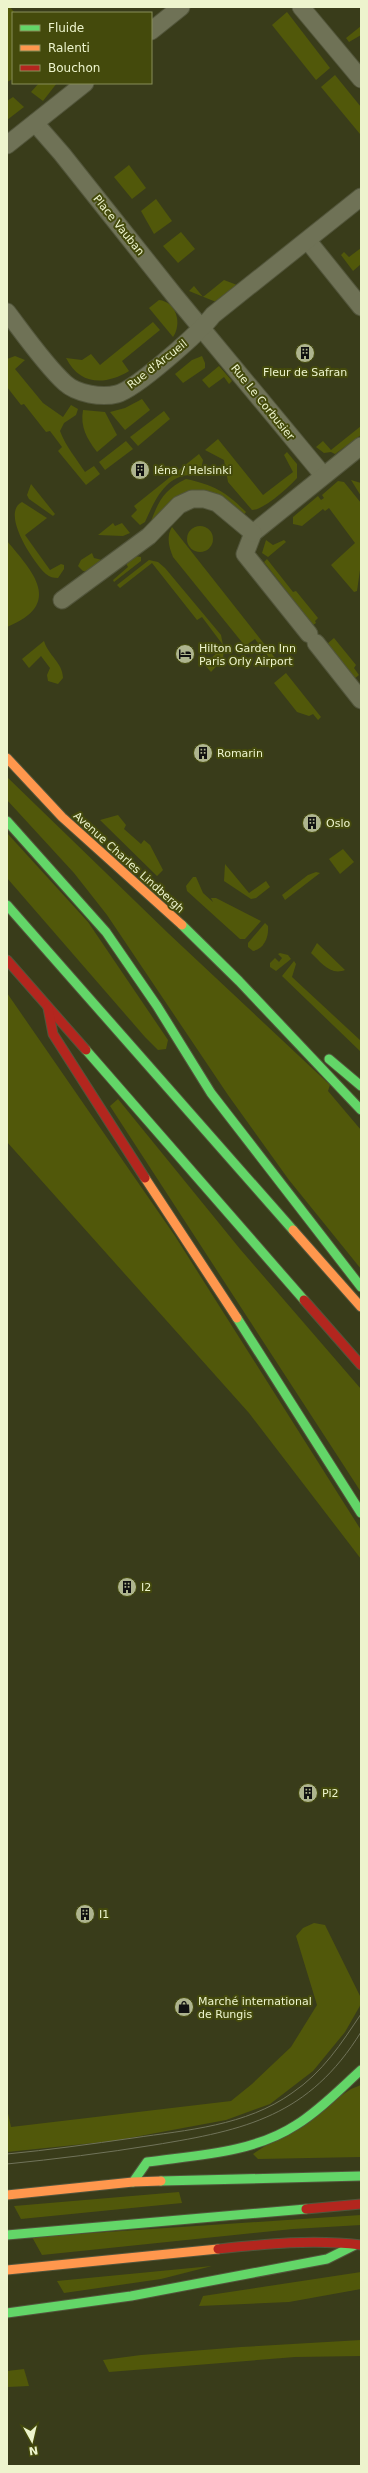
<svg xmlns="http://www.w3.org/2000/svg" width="368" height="2473" font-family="'DejaVu Sans',sans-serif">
<rect width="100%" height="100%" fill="#393c1a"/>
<g fill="#51580a">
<path d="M7,7H10L15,13H13V79L7,82Z"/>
<path d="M287,12L330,68L316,80L272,25Z"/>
<path d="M361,26V35L349,42L346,38Z"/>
<path d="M335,75L361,107L360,134L321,87Z"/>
<path d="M39,83H57L43,101L31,92Z"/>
<path d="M13,97L24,107L7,120V101Z"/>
<path d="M129,165L146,188L132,199L114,177Z"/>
<path d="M156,199L172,221L154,234L141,211Z"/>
<path d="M181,232L195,249L178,263L163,246Z"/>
<path d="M361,248V264L353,271L341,255L344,252L349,257Z"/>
<path d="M224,280L237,285L216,302L189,291L194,286L203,297Z"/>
<path d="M159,300C177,302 182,324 173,337L149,308Z"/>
<path d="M153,322L160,330L122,361L129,371C106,385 80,386 66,358L82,360L91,354L100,365Z"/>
<path d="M15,356L25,360L15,369L43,403L63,417L71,405L78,409L76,415L64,423L60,431C66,447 76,458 85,472L94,466L100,474L86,485L58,451L62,447L50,431L46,432L24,404L21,405L7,387V359Z"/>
<path d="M202,356L205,363V368L183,383L175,374L192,360Z"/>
<path d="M219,366L232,381L229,384L224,377L209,388L202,380Z"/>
<path d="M142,399L150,410L125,430L110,412L125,408Z"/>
<path d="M83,410L105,412L117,435L97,452C87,439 80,427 83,410Z"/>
<path d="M164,411L170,419L138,446L130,437Z"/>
<path d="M361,426V435L335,454L331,452L324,453L316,447L323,441L331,450Z"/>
<path d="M218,439L263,495L293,472L284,455L287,452L297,464V478C289,487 264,510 252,510L228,482L224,460L205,450Z"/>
<path d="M126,441L133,449L105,470L99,462Z"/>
<path d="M199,454L203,460L200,476C169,469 156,497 145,522L140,525L131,516L137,510L134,506Z"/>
<path d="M186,479C214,485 226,492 246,512L243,516L221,496L161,514L151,521C159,500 165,489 186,479Z"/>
<path d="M351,480L361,483V496Z"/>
<path d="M338,481L344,482L361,503V563L357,591L354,592L331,565L355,543L329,508L325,511L323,509L302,526L293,524V517L318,496L321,500L324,498L322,495Z"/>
<path d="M31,484L55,514L53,516L29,499L27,495Z"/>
<path d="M22,502L47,518L25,535L50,570L61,564L64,565V569L58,578C53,578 50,577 46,574C34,563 0,513 22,502Z"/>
<path d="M113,523L115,526L122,523L130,533L123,536L98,535Z"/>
<circle cx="200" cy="539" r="13"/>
<path d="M172,527L276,659L274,661L277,665L276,667L255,639L245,646L173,557C169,547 166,537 172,527Z"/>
<path d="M266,540L273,545L284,540L286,542L268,557L262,553Z"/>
<path d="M7,541C33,572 64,604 7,627Z"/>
<path d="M92,553L94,558L102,560L88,572L83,571L78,566L81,560Z"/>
<path d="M135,556L141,557V561L114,582L113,580L128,567L125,561Z"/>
<path d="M267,559L293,592L296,591L318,618L315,621L316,623L313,625L264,562Z"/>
<path d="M149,560L158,562L165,568L221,635L223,645L202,617L197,620L152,563L120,588L117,585Z"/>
<path d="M334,638L356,665L354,668L359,675L354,679L327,644Z"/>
<path d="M44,641C48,655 63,663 63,678L58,684L48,681L47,675L50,668L41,656L29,668L22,659Z"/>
<path d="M224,647L223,659L211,672L204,664Z"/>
<path d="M286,673L321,717L318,720L313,714L309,716L297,712L274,683Z"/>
<path d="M7,777L169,934L330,1085L328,1091L361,1130V1269L289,1180L228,1095L107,915L74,873L7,800Z"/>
<path d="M118,815L126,825L124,829L141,844L144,840L150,845L163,870L157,876L100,820Z"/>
<path d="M7,833L88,922L168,1040L166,1049L158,1050L145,1037L7,878Z"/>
<path d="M343,849L354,862L340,874L329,859Z"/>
<path d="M225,864L249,893L266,881L270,887L256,898L251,899L224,881Z"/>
<path d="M316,872L320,873L285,900L282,895L308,875Z"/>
<path d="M193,877H196L203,893L213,902L211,898H216L261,921L245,939H240L187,891L186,886Z"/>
<path d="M265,923L268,926C269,937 264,949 253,951L248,947V943Z"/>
<path d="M317,943L345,970C330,976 321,962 311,953Z"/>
<path d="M280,953L288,955L291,959L276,971L270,967V963L275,958L279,962L282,958L278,954Z"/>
<path d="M294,961L296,964L292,977L361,1041V1052L282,976Z"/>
<path d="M7,993L175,1236L361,1530V1559L249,1413L7,1142Z"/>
<path d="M118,1099L240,1249L361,1389V1492L110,1106Z"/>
<path d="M314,1923L325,1925L361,1998V2004L345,2032L313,2071L270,2104L226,2120L113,2141L7,2152V2109L11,2127L231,2101L252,2084L291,2047L317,2005L296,1936L303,1928Z"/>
<path d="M361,2085V2157L258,2159L253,2154L351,2089Z"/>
<path d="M179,2192L182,2203L21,2219L14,2206Z"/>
<path d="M361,2215V2225L293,2229L42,2255L32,2237Z"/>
<path d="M212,2266L161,2279L64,2293L57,2281Z"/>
<path d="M361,2272V2289L289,2302L199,2306L203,2296Z"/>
<path d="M361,2340V2356L295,2357L109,2372L103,2360L141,2355L241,2347Z"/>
<path d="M24,2369L29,2386L7,2387V2371Z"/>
</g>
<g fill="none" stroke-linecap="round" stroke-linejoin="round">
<defs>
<g id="street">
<path d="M301,7L361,79"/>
<path d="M151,31L181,7"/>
<path d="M35,123L62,154L174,295L323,475"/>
<path d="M7,145L85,83"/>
<path d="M308,241L361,307"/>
<path d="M7,312C23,333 46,366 65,383C77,394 102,398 117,394C136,389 200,332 213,315L361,197"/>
<path d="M253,533L361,446"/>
<path d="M253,533L245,554L309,634"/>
<path d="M62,600L149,536L179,505L192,499H204L217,503L253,533"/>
<path d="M316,643L361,700"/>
</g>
<g id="fast">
<path d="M7,821L106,932L157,1006L211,1093L361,1287"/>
<path d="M7,905L293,1230"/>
<path d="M182,925L239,981L361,1110"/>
<path d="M86,1050L304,1300"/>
<path d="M329,1059L361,1086"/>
<path d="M237,1318L361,1513"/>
<path d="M161,2181L361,2176"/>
<path d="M133,2182L147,2162C197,2155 253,2153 296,2125C320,2110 340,2089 361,2070"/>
<path d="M7,2235L306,2209"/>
<path d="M7,2313L131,2296L327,2259L355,2245"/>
</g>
<g id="slow">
<path d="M7,758L62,817L182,925"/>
<path d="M145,1178L237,1318"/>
<path d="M293,1230L361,1307"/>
<path d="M7,2195L133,2182L161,2181"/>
<path d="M7,2270L218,2249"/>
</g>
<g id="jam">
<path d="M7,960L86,1050"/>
<path d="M48,1008L53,1034L145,1178"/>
<path d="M304,1300L361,1365"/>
<path d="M306,2209L361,2204"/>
<path d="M218,2249C266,2244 313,2239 361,2245"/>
</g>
</defs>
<use href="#street" stroke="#52553b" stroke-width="19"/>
<use href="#fast" stroke="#52553b" stroke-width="11"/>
<use href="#slow" stroke="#52553b" stroke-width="11"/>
<use href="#jam" stroke="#52553b" stroke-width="11"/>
<use href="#street" stroke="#6f7256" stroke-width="17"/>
<use href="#fast" stroke="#63d668" stroke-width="9"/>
<use href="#slow" stroke="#ff974d" stroke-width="9"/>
<use href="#jam" stroke="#b3261e" stroke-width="9"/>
<g stroke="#707359" stroke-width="1">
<path d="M7,2154C49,2150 91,2144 133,2138C187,2130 246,2126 292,2093C323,2072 341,2044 361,2014"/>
<path d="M7,2164C56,2159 105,2153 154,2145C246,2130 309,2116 361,2032"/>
</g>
</g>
<defs>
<symbol id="building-disc" viewBox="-11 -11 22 22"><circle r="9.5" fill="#aeb48e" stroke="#444a0c"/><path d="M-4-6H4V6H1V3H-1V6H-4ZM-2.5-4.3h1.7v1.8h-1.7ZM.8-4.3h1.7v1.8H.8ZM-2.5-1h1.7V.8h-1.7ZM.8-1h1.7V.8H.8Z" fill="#111"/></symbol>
<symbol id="hotel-disc" viewBox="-11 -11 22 22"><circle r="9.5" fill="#aeb48e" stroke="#444a0c"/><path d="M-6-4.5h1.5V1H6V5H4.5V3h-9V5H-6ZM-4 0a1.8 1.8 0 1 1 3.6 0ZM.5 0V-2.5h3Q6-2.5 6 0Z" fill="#111"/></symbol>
<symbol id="shop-disc" viewBox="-11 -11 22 22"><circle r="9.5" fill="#aeb48e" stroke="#444a0c"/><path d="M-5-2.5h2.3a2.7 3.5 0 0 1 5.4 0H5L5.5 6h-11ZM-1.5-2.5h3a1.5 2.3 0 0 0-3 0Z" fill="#111"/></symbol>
</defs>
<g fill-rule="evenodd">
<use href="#building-disc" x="294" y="342" width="22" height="22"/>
<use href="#building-disc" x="129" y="459" width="22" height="22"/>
<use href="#hotel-disc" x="174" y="643" width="22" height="22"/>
<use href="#building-disc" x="192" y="742" width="22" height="22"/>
<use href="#building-disc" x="301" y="812" width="22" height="22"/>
<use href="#building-disc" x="116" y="1576" width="22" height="22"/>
<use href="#building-disc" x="297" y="1782" width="22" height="22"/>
<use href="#building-disc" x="74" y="1903" width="22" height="22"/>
<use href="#shop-disc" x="173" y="1996" width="22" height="22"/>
</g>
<g text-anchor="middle" stroke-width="4" stroke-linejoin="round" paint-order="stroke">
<g font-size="11" fill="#edf4cd" stroke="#444a0c">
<text transform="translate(119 225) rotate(51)" y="4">Place Vauban</text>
<text transform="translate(157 364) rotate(-38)" y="4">Rue d'Arcueil</text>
<text transform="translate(263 402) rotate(51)" y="4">Rue Le Corbusier</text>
<text transform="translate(129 862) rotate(42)" y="4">Avenue Charles Lindbergh</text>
</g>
<g font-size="11" fill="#edf4cd" stroke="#444a0c" text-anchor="start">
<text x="305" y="376" text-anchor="middle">Fleur de Safran</text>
<text x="154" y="474">Iéna / Helsinki</text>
<text x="199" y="652">Hilton Garden Inn<tspan x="199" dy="13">Paris Orly Airport</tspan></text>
<text x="217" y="757">Romarin</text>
<text x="326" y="827">Oslo</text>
<text x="141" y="1591">I2</text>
<text x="322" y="1797">Pi2</text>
<text x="99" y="1918">I1</text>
<text x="198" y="2005">Marché international<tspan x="198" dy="13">de Rungis</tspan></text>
</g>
</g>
<rect width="368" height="2473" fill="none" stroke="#edf4cd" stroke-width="16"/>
<rect x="12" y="12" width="140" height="72" fill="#444a0c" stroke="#888e59"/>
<rect x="20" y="25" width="20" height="6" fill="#63d668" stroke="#888e59"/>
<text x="48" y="32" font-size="12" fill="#edf4cd">Fluide</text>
<rect x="20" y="45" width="20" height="6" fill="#ff974d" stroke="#888e59"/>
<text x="48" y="52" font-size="12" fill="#edf4cd">Ralenti</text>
<rect x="20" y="65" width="20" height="6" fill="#b3261e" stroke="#888e59"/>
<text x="48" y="72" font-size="12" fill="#edf4cd">Bouchon</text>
<g transform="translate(32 2441) rotate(172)" stroke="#444a0c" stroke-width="3" paint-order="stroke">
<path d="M0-3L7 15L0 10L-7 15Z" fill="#edf4cd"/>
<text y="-6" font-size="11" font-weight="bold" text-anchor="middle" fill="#edf4cd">N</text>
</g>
</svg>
